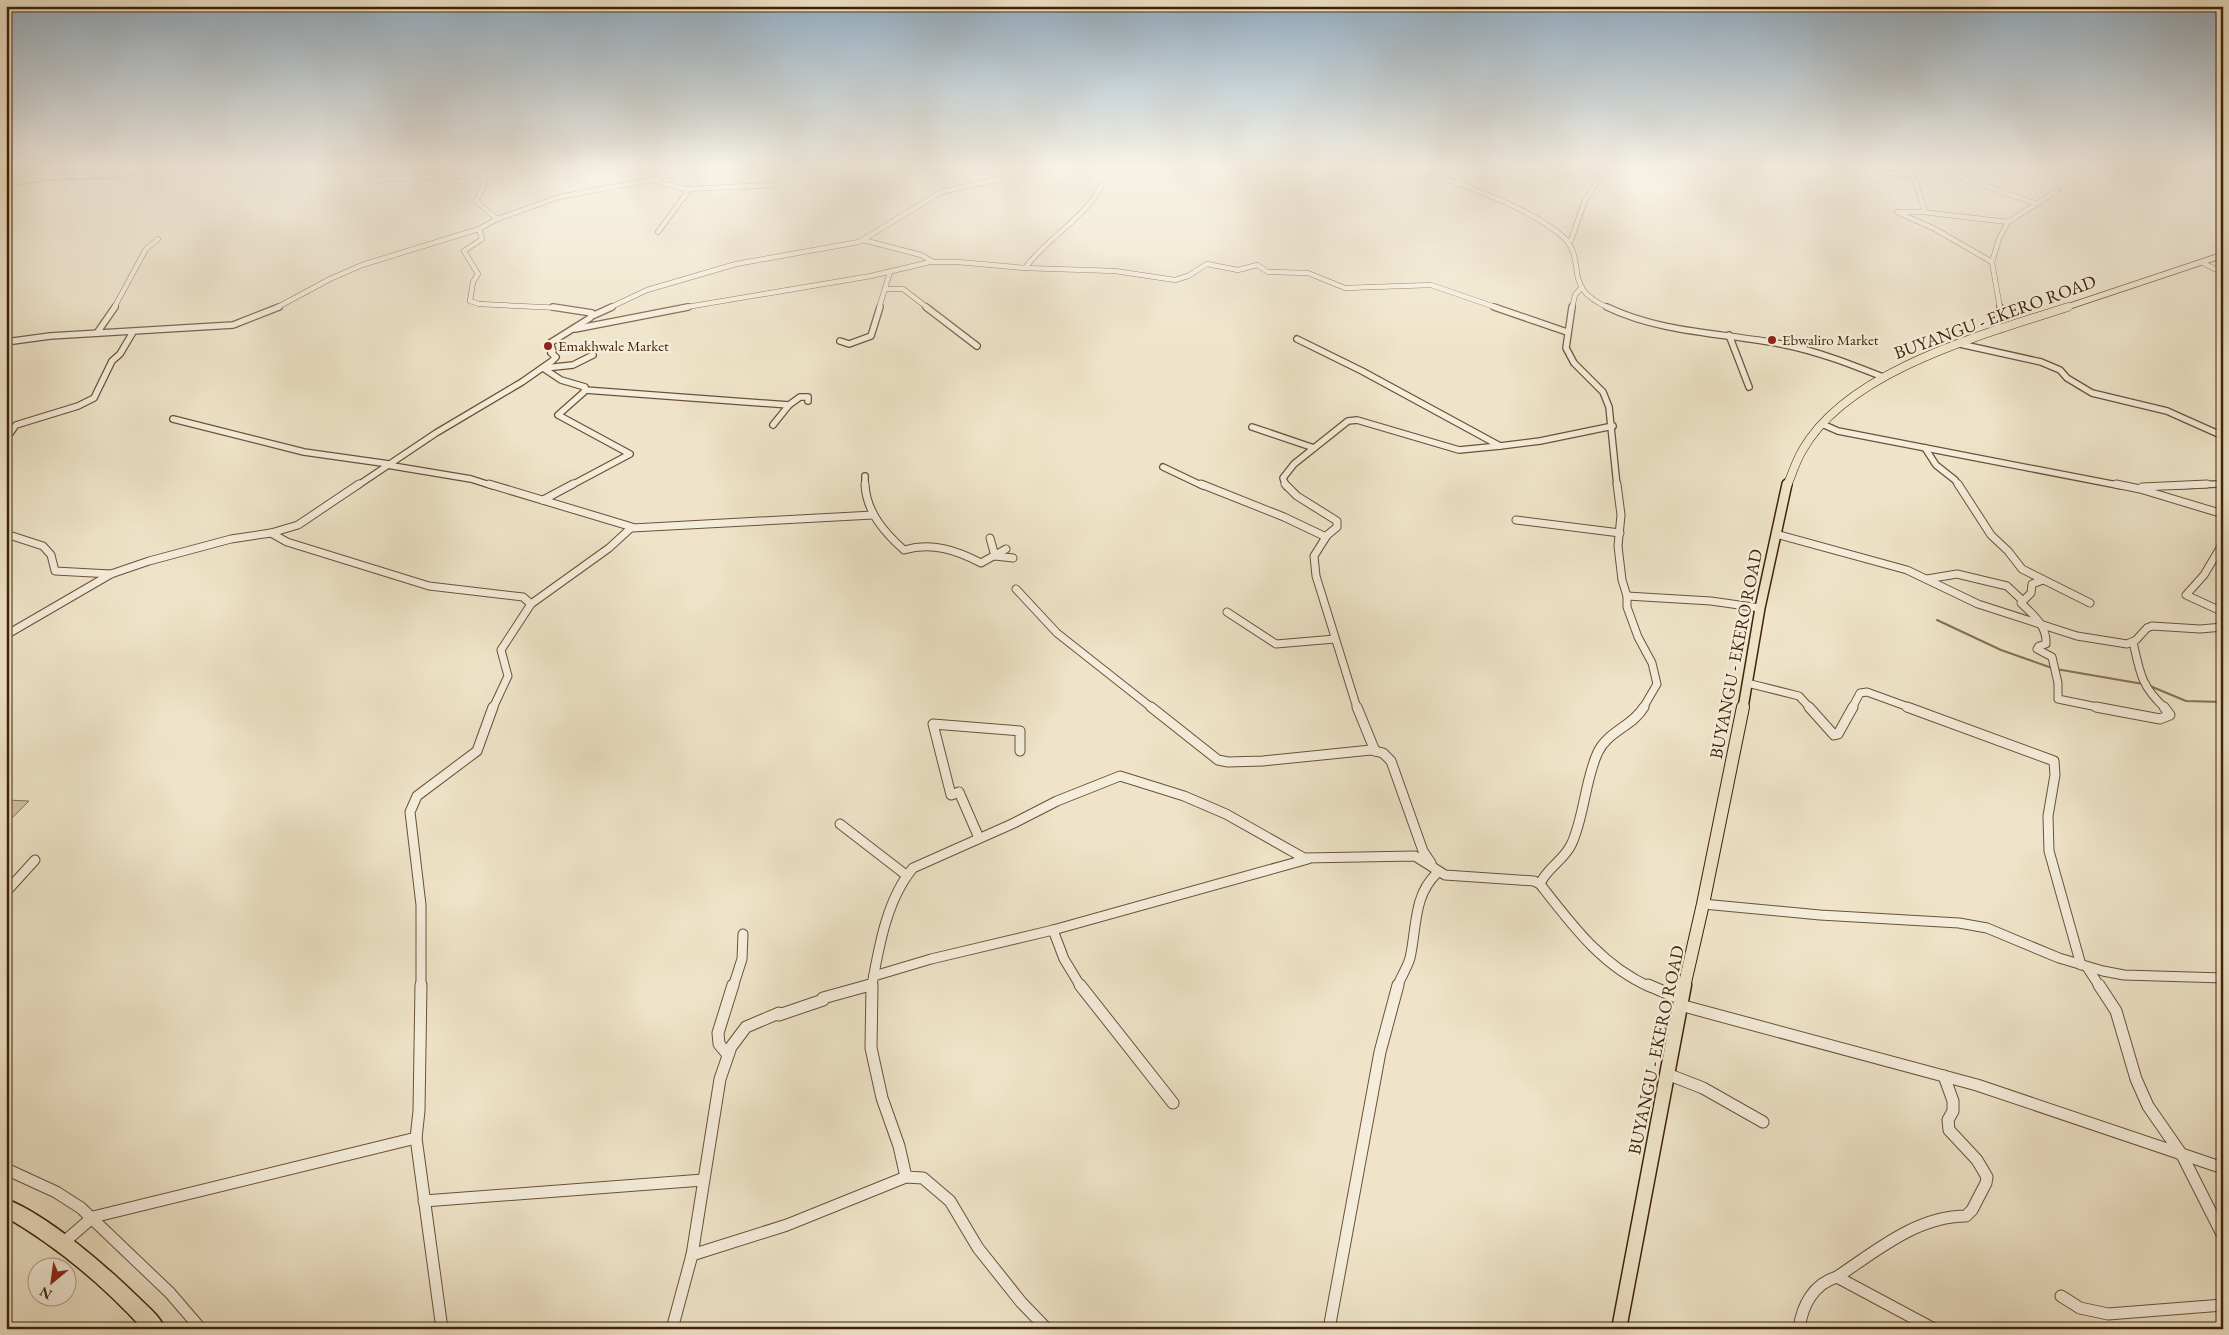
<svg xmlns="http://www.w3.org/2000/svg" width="2229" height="1335" font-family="'EB Garamond',serif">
<rect width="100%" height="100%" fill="#efe4c9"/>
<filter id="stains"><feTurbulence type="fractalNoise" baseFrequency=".004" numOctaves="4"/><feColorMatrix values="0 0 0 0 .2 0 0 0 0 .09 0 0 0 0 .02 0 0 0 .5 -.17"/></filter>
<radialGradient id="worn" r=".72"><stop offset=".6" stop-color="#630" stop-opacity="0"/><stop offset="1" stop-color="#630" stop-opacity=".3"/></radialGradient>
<path fill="#d1c3a8" stroke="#887257" d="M6,800L29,801L6,824Z"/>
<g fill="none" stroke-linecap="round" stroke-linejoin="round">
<g stroke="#856f53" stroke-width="1">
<path d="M188,166H196"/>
<path d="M2207,166L2223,170"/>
<path d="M6,188L46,180L117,178L167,166"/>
</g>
<g stroke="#856f53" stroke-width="2">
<path d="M1937,620L2001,650L2052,668"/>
<path d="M2056,669L2143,684"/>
<path d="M2150,686L2186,701L2223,702"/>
</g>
<defs>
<g id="minor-far4">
<path d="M485,166L483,187L476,201L497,219L479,229L482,239L464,251L478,274L473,282L470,301L479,304L561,308"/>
<path d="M1416,166C1464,188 1520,202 1561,235C1582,252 1571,273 1584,291C1590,299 1600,304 1609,308"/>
<path d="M1859,166L1876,172L1913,175L1924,208L1923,212"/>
<path d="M1908,166L1912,175"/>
<path d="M383,167L370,180L512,174L521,173L535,166"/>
<path d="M1965,168L1962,178L2037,204"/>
<path d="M14,174L23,166"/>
<path d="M655,181L689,190L658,232"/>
<path d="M687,189L772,185"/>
<path d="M497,219L559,197L656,179L697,166"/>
<path d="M863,240L921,255L933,262"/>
<path d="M1568,242L1571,240L1585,200L1600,178L1604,166"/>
<path d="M1992,262L1935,229L1897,212H1923L2008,222"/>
<path d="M2201,262L2223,273"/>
<path d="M1025,268L1115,271L1175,280L1188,276L1207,264L1238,270L1257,265L1268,272L1308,273L1345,288L1431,285L1498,308"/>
<path d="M885,289H903L928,308"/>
<path d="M114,308L146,249L158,239"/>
<path d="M276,308L330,279L362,265L479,229"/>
<path d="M609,308L647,290L736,264L859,242L941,192L1004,178L1024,166"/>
<path d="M681,308L871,276L930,262H958L1025,268C1047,238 1085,218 1102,185"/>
<path d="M879,308L890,272"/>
<path d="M1572,308L1575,295L1581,288"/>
<path d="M2000,308L1992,262L1999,239L2008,222L2058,190"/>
</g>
<g id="minor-far3">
<path d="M926,307L977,346"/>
<path d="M1494,307L1567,332"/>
<path d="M1572,307L1566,348L1574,363L1603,392L1609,407L1617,486"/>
<path d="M1607,307C1661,333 1723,333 1781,344C1817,351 1850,364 1883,377"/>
<path d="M2000,307L2001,313L1997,326L2001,329"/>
<path d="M592,316L612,307"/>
<path d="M575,329L688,307"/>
<path d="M97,333L115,307"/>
<path d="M1729,335L1749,387"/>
<path d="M1297,339L1362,371L1500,446L1540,441L1613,426"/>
<path d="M840,341L849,344L871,336L880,307"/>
<path d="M6,342L50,336L233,325L279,307"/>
<path d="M1960,344L2041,362L2060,370L2067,378L2092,393L2167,411L2223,436"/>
<path d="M543,368L561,380L585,387L584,392L558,415L630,454L570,486"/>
<path d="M545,368L573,365L593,355"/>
<path d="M585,390L789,405L773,425"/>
<path d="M789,405L800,397H808V401"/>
<path d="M173,419L304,452L389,464"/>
<path d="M1822,424L1838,431L2122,486"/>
<path d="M1252,427L1314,448"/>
<path d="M6,439L16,425L78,406L94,398L112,361L120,354L133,332"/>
<path d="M1925,448L1936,465L1955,480L1959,486"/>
<path d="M387,465L471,479L493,486"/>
<path d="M1163,467L1203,486"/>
<path d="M357,486L436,433L522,382L552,361L556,357L551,353L553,351L550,343L590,318L592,313L553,307"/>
<path d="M865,486V476"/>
<path d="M1286,486L1283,478L1294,464L1348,421L1357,420L1459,450L1500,446"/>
<path d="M2176,486L2217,484"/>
</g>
<g id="minor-far2">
<path d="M489,484L632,527L609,548L531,604"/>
<path d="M865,484C866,512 885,533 904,550C932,542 956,550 981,563L1006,549"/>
<path d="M1201,484L1284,517L1326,537L1314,556L1316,576L1357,708"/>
<path d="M1285,484L1297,496L1337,521V527L1325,537"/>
<path d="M1617,484L1621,515L1618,546L1622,580L1627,596V607L1638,637L1652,663L1657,684L1643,708"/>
<path d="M1958,484L1991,535L2008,551L2022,569L2090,603"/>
<path d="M2116,484L2140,489L2223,514"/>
<path d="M2142,487L2207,484"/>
<path d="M543,500L573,484"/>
<path d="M1516,520L1620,533"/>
<path d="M632,528L873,515"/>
<path d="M271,533L287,542L429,586L523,597L531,604L501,650L508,676L493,708"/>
<path d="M6,534L43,546L51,555L55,571L111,574"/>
<path d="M1776,534L1907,570L1978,604L2077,636L2127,644L2136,640L2147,628L2152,626L2200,629L2223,627"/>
<path d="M990,538L995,556"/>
<path d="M2223,543L2204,575L2186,595L2223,612"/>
<path d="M995,556L1013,558"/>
<path d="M1927,579L1957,574L2007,586L2022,600"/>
<path d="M2043,580L2032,584L2031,593L2021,603C2033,615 2047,625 2046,644L2039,646L2037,649L2052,657L2058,683V699L2102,708"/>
<path d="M1016,589L1057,633L1152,708"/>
<path d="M1627,596L1711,601L1760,608"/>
<path d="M1227,612L1276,644L1335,639"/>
<path d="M6,635L111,574L149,561L231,539L271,533L298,525L359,484"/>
<path d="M2133,642C2140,673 2141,686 2165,708"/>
<path d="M1747,683L1799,696L1810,708"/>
<path d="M1852,708L1860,693L1867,692L1911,708"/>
</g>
<g id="minor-far1">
<path d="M1151,707L1218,760L1228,762L1263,761L1371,750L1383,753L1391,761L1423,851L1431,863"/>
<path d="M1357,707L1375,751"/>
<path d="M1809,707L1834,735L1838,734L1853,707"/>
<path d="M1907,707L2054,761L2055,775L2048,816L2049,851L2081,965"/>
<path d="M2096,707L2160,719L2170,715L2164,707"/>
<path d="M840,824L906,875"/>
<path d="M979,838L959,792L951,795L933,724L1020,731V751"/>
<path d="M1540,884C1546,869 1563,861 1571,845C1584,819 1585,779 1598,752C1608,731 1633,726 1644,707"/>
<path d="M6,892L35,860"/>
<path d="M1703,904L1820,915L1959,923L1987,928L2059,958L2103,971L2124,975L2223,978"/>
<path d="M1053,930L1308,859"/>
<path d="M2087,967L2100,987"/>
<path d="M874,976L931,959L1053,930L1064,959L1081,987"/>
<path d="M421,987V905L410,812L417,796L477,751L493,707"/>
<path d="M733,987L742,959L743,934"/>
<path d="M866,987L872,985C879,946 887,899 913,868L1012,824L1057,801L1120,776L1184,796L1226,814L1304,858L1415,856L1445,875L1534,881L1540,884C1572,925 1602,966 1650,987"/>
<path d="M1397,987C1401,977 1407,968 1410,958C1417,927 1413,896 1437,873"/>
</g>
<g id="minor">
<path d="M421,985L419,1111L416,1138L442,1329"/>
<path d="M872,985L871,1048L882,1098L899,1146L906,1177L923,1178L950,1201L978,1248L1021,1302L1047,1329"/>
<path d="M1080,985L1173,1103"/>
<path d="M1648,985L1681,999"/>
<path d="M2099,985L2116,1011L2136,1079L2148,1106L2182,1155L2223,1236"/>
<path d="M1680,1005L1977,1085L2223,1168"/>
<path d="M728,1055L719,1044L718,1033L733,985"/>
<path d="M1667,1074L1703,1088L1763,1122"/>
<path d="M6,1169L56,1192L81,1208L170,1293L201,1329"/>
<path d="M424,1201L703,1180"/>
<path d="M63,1243L93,1217L416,1138"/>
<path d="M692,1255L787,1225L906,1177"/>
<path d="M1837,1277C1876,1251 1917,1216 1966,1216L1972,1210L1986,1183L1987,1177L1977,1160L1949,1130L1948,1120L1953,1111V1101L1944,1076"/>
<path d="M2061,1296L2080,1308L2108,1314L2223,1305"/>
<path d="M672,1329L692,1255L720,1079L731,1047L746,1027L779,1013V1015L823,1000V998L870,985"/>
<path d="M1329,1329L1380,1052L1398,985"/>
<path d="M1799,1329C1802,1306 1813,1284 1837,1277L1934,1329"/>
</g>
<path id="major-far4" d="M2064,308L2223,255"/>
<path id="major-far3" d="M1787,486C1792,474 1796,461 1802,451C1847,370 1985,334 2068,307"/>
<path id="major-far2" d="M1743,708L1760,608L1787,484"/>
<path id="major-far1" d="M1684,987L1703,904L1743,707"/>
<path id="major" d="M1619,1329L1684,985"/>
<path id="highway" d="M6,1199C49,1216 105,1265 138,1297C147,1306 160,1316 165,1329H143C103,1285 57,1247 6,1217Z"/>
</defs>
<use href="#minor-far4" stroke="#6b5237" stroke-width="5.5"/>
<use href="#minor-far3" stroke="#6b5237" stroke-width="8"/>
<use href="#minor-far2" stroke="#6b5237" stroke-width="9"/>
<use href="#minor-far1" stroke="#6b5237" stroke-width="11"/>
<use href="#minor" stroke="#6b5237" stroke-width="13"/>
<use href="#major-far4" stroke="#3f2206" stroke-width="7"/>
<use href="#major-far3" stroke="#3f2206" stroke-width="9"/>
<use href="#major-far2" stroke="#3f2206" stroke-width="12"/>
<use href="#major-far1" stroke="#3f2206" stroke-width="14"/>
<use href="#major" stroke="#3f2206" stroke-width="17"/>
<use href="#highway" stroke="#3f2206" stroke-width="3"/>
<use href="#minor-far4" stroke="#f5eddc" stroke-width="4.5"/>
<use href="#minor-far3" stroke="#f5eddc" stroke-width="5.5"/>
<use href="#minor-far2" stroke="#f5eddc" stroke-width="7"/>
<use href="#minor-far1" stroke="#f5eddc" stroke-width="9"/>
<use href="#minor" stroke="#f5eddc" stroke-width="11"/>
<use href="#major-far4" stroke="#efe4c9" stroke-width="5.5"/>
<use href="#major-far3" stroke="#efe4c9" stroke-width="8"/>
<use href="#major-far2" stroke="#efe4c9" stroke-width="9"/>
<use href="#major-far1" stroke="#efe4c9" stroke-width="12"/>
<use href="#major" stroke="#efe4c9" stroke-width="14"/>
<use href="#highway" fill="#efe4c9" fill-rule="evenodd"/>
</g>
<linearGradient id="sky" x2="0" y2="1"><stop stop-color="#93adc1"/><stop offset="0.47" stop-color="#f8f3e7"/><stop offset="1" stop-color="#f8f3e7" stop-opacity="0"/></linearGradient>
<rect width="2229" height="352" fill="url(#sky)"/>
<g fill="#8f2418" stroke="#f5eddc" stroke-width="2">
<circle cx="1772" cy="340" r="5"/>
<circle cx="548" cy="346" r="5"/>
</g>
<g text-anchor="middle" stroke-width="4.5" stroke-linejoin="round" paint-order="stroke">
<g font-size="15" fill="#3f2206" stroke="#f5eddc" text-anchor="start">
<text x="1782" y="345">Ebwaliro Market</text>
<text x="558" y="351">Emakhwale Market</text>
</g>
<g font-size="18" fill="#3f2206" stroke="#f5eddc">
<text transform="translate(1995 317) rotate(-20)" y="6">BUYANGU - EKERO ROAD</text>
<text transform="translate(1736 654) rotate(-79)" y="6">BUYANGU - EKERO ROAD</text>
<text transform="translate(1656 1050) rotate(-78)" y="6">BUYANGU - EKERO ROAD</text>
</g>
</g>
<rect width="2229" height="1335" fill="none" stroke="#efe4c9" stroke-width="25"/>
<rect x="8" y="8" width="2214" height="1320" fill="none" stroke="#3f2206" stroke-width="2.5"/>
<rect x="12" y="12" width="2204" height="1310" fill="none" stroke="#3f2206"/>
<g transform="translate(52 1282) rotate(209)"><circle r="24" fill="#f5eddc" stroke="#ac9c86"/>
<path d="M0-4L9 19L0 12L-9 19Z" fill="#8f2418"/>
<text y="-8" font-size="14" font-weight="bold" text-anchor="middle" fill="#3f2206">N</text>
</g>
<rect width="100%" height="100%" filter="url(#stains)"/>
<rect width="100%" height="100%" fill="url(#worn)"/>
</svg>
